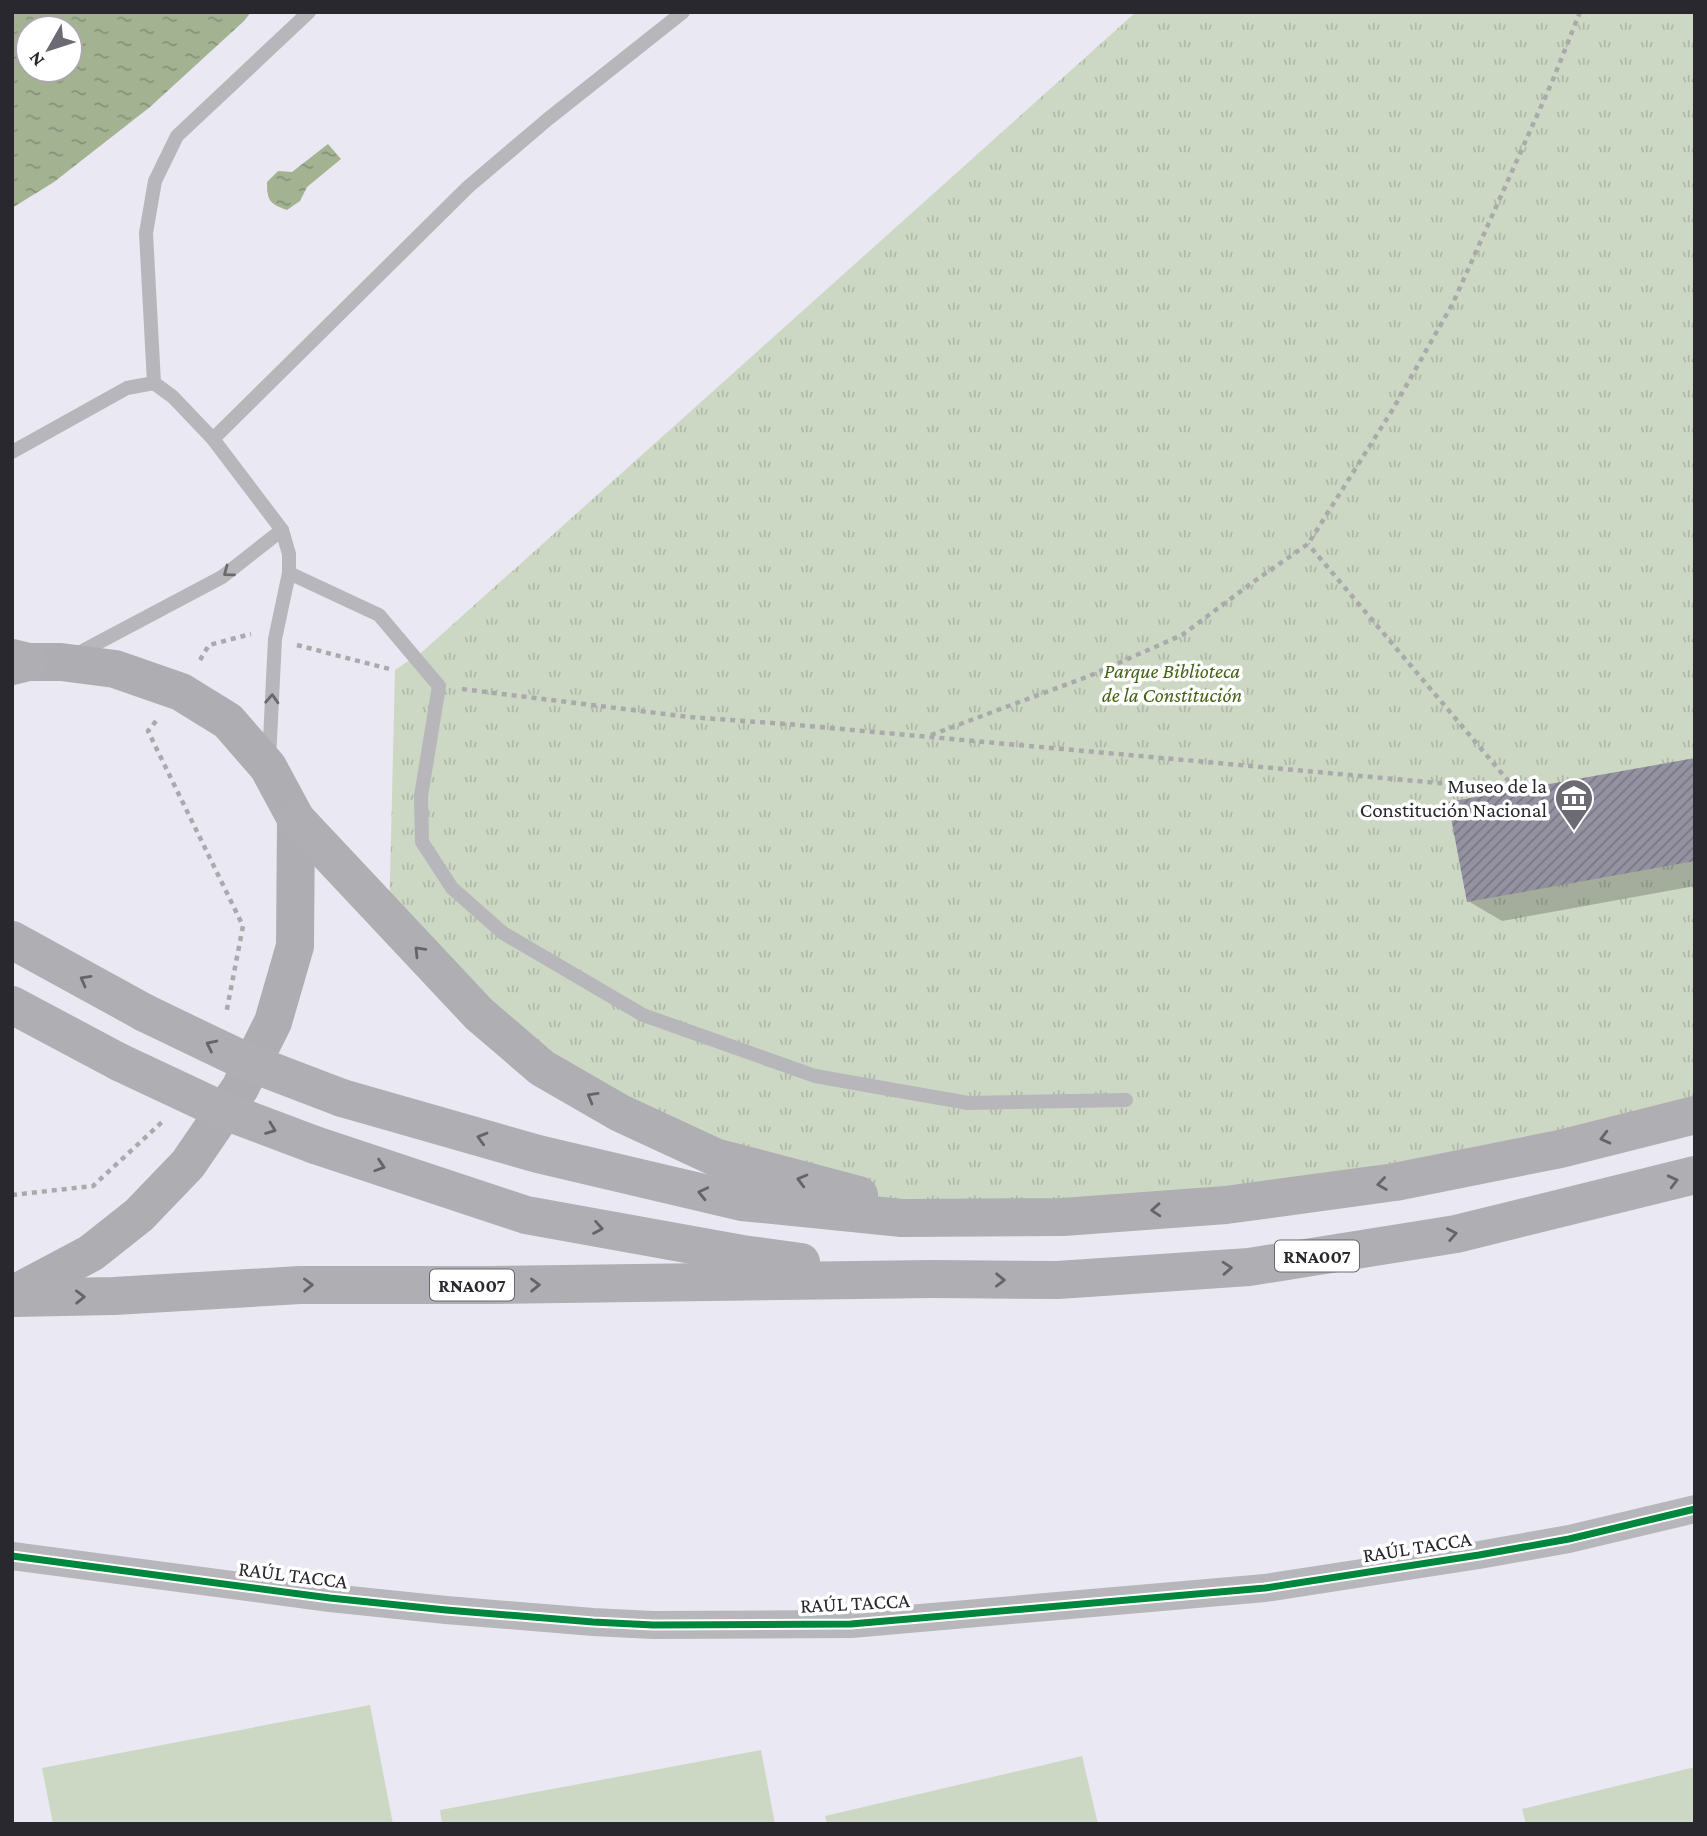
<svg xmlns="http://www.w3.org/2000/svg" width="1707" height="1836" font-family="'Crimson Pro',serif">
<defs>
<pattern id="park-tufts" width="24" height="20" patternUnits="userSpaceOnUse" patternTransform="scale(1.75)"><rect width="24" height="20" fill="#cdd8c4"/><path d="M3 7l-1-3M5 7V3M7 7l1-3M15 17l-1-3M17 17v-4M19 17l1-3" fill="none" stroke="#b0b9a9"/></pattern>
<pattern id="water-ripples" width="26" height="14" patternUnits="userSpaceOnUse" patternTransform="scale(1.75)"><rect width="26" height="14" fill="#a3b392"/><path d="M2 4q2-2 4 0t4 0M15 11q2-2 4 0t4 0" fill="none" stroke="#859278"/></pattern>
<pattern id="building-hatch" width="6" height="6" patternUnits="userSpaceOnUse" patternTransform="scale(1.75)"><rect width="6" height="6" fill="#9492a0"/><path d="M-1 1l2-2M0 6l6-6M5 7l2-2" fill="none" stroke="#797783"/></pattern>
</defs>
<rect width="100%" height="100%" fill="#eae8f2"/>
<path fill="url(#park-tufts)" d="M1136,12H1695V1115L1063,1217L862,1196L620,1113L389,920L395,670L422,652Z"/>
<g fill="#cdd8c4">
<path d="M370,1705L393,1824H53L42,1768Z"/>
<path d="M761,1750L775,1824H442L440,1810Z"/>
<path d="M1082,1756L1098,1824H827L825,1816Z"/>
<path d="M1695,1767V1824H1526L1522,1809Z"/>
</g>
<g fill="url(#water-ripples)" fill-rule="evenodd">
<path d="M12,12H251L244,21L150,107L54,182L12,208ZM28,28H70V70H28Z"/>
<path d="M328,144L341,159L307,187L300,201L287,210C270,204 267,201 267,182L278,171L292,172Z"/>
</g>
<path fill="#0003" d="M1695,760V886L1502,921L1468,901Z"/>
<path fill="url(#building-hatch)" d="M1695,758V861L1467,902L1448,802Z"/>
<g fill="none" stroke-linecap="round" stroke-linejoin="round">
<g stroke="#aaaaad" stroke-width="4.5" stroke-dasharray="5 5" stroke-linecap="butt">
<path d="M297,645L393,670"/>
<path d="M200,660L209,645L251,634"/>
<path d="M462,689L689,717L786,724L1516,790L1308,544"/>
<path d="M156,721L148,731L243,926L226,1014"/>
<path d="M931,735L1089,676L1182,635L1256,580L1308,544L1393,409L1453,303L1552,82L1580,12"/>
<path d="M12,1195L93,1186L162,1122"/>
</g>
<g stroke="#b7b6ba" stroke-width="14">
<path d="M154,383L146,233L155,181L177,136L309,12"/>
<path d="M213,439L468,187L548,119L683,12"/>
<path d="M12,452L127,388L154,383L173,397L213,439L282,530L289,554V573L275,639L269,759"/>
<path d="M289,573L379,615L439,686L421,796L422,842L452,888L503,933L643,1015L815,1076L968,1103L1126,1100"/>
<path d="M75,655L222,577L282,530"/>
</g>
<path stroke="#b7b6ba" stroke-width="28" d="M12,1556L330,1598L446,1610L593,1622L653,1625L851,1624L1265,1588L1479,1555L1569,1539L1695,1509"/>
<path stroke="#aeadb1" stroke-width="38" d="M12,666L28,662H61L115,669L181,692L228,721L268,767L296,819L295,946L273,1022L240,1088L188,1164L139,1215L91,1253L12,1295"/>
<g stroke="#aeaeb3" stroke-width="38">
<path d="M12,658L28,662"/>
<path d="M296,819L479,1014L542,1068L620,1113L715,1157L859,1195"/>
<path d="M12,940L145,1013"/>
<path d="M12,1005L119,1062"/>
<path d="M342,1098L538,1154L742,1202L902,1218L1063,1217L1226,1205L1395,1182L1560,1149L1695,1115"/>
<path d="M315,1145L526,1215L742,1254L801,1262"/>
<path d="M12,1298L114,1296L300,1285H488L932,1279L1058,1280L1249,1267L1456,1234L1695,1175"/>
</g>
<g stroke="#aeaeb3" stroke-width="38">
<path d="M145,1013L245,1061L342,1098"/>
<path d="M119,1062L217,1108L315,1145"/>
</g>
<defs>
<path id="cycleway" d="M12,1556L330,1598L446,1610L593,1622L653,1625L851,1624L1265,1588L1479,1555L1569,1539L1695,1509"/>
</defs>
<use href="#cycleway" stroke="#fff" stroke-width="11"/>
<use href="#cycleway" stroke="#00873e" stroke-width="7"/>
</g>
<defs><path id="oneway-chevron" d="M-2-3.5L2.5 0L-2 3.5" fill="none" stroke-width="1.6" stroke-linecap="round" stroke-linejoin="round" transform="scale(1.75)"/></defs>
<g stroke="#68686d">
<use href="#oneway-chevron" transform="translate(228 572) rotate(143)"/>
<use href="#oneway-chevron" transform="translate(272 699) rotate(-87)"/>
</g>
<g stroke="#64646a">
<use href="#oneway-chevron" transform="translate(419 951) rotate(-134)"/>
<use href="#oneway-chevron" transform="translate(85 980) rotate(-151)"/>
<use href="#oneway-chevron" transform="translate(211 1045) rotate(-154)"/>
<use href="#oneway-chevron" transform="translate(592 1097) rotate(-150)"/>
<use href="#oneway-chevron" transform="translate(271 1129) rotate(21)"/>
<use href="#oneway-chevron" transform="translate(482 1138) rotate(-164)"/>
<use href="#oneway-chevron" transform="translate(1605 1138) rotate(166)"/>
<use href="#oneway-chevron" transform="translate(380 1166) rotate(18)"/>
<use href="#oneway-chevron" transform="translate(802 1180) rotate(-165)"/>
<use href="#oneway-chevron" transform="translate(1673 1181) rotate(-14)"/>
<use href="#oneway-chevron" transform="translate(1382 1184) rotate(172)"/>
<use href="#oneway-chevron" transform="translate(703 1193) rotate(-167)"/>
<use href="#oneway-chevron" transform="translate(1156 1210) rotate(176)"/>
<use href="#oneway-chevron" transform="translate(598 1228) rotate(10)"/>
<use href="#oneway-chevron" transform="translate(1452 1234) rotate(-11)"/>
<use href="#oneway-chevron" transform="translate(1227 1268) rotate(-4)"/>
<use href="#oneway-chevron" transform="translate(1000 1280) rotate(1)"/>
<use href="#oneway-chevron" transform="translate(308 1285) rotate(-1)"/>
<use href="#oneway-chevron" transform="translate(535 1285) rotate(-1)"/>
<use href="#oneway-chevron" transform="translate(80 1297) rotate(-1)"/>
</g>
<defs>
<symbol id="museum-pin" viewBox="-11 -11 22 30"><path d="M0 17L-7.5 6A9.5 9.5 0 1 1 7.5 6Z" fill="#6c6b73" stroke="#fff"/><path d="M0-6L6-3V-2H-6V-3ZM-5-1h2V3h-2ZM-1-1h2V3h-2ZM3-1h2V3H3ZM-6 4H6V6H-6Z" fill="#fff"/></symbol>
</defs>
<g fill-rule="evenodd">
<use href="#museum-pin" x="1552" y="776" width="44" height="60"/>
</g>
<g text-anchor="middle" stroke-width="7" stroke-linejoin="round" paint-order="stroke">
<g fill="#fff" stroke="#68686d" stroke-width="2">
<rect x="1275" y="1240.5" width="84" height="31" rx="5"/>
<rect x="430" y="1269.5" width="84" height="31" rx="5"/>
</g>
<g font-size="19" font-weight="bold" fill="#28282e">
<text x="1317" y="1263">RNA007</text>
<text x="472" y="1292">RNA007</text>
</g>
<g font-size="21" font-style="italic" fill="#456317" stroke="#fff">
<text x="1172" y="678">Parque Biblioteca<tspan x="1172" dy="24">de la Constitución</tspan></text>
</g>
<g font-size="21" fill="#28282e" stroke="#fff" text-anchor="end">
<text x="1547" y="793">Museo de la<tspan x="1547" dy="24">Constitución Nacional</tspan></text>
</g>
<g font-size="21" fill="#28282e" stroke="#fff">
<text transform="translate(1417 1547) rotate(-9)" y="7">RAÚL TACCA</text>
<text transform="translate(293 1575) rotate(7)" y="7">RAÚL TACCA</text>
<text transform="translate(855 1603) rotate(-3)" y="7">RAÚL TACCA</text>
</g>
</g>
<rect width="1707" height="1836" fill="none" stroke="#28282e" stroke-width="28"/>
<g transform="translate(49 49) rotate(231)"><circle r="33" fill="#ffffff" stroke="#a9a9ab" stroke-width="2"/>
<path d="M0-5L12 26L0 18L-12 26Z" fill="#6c6b73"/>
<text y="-10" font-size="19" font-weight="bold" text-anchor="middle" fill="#28282e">N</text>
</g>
</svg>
